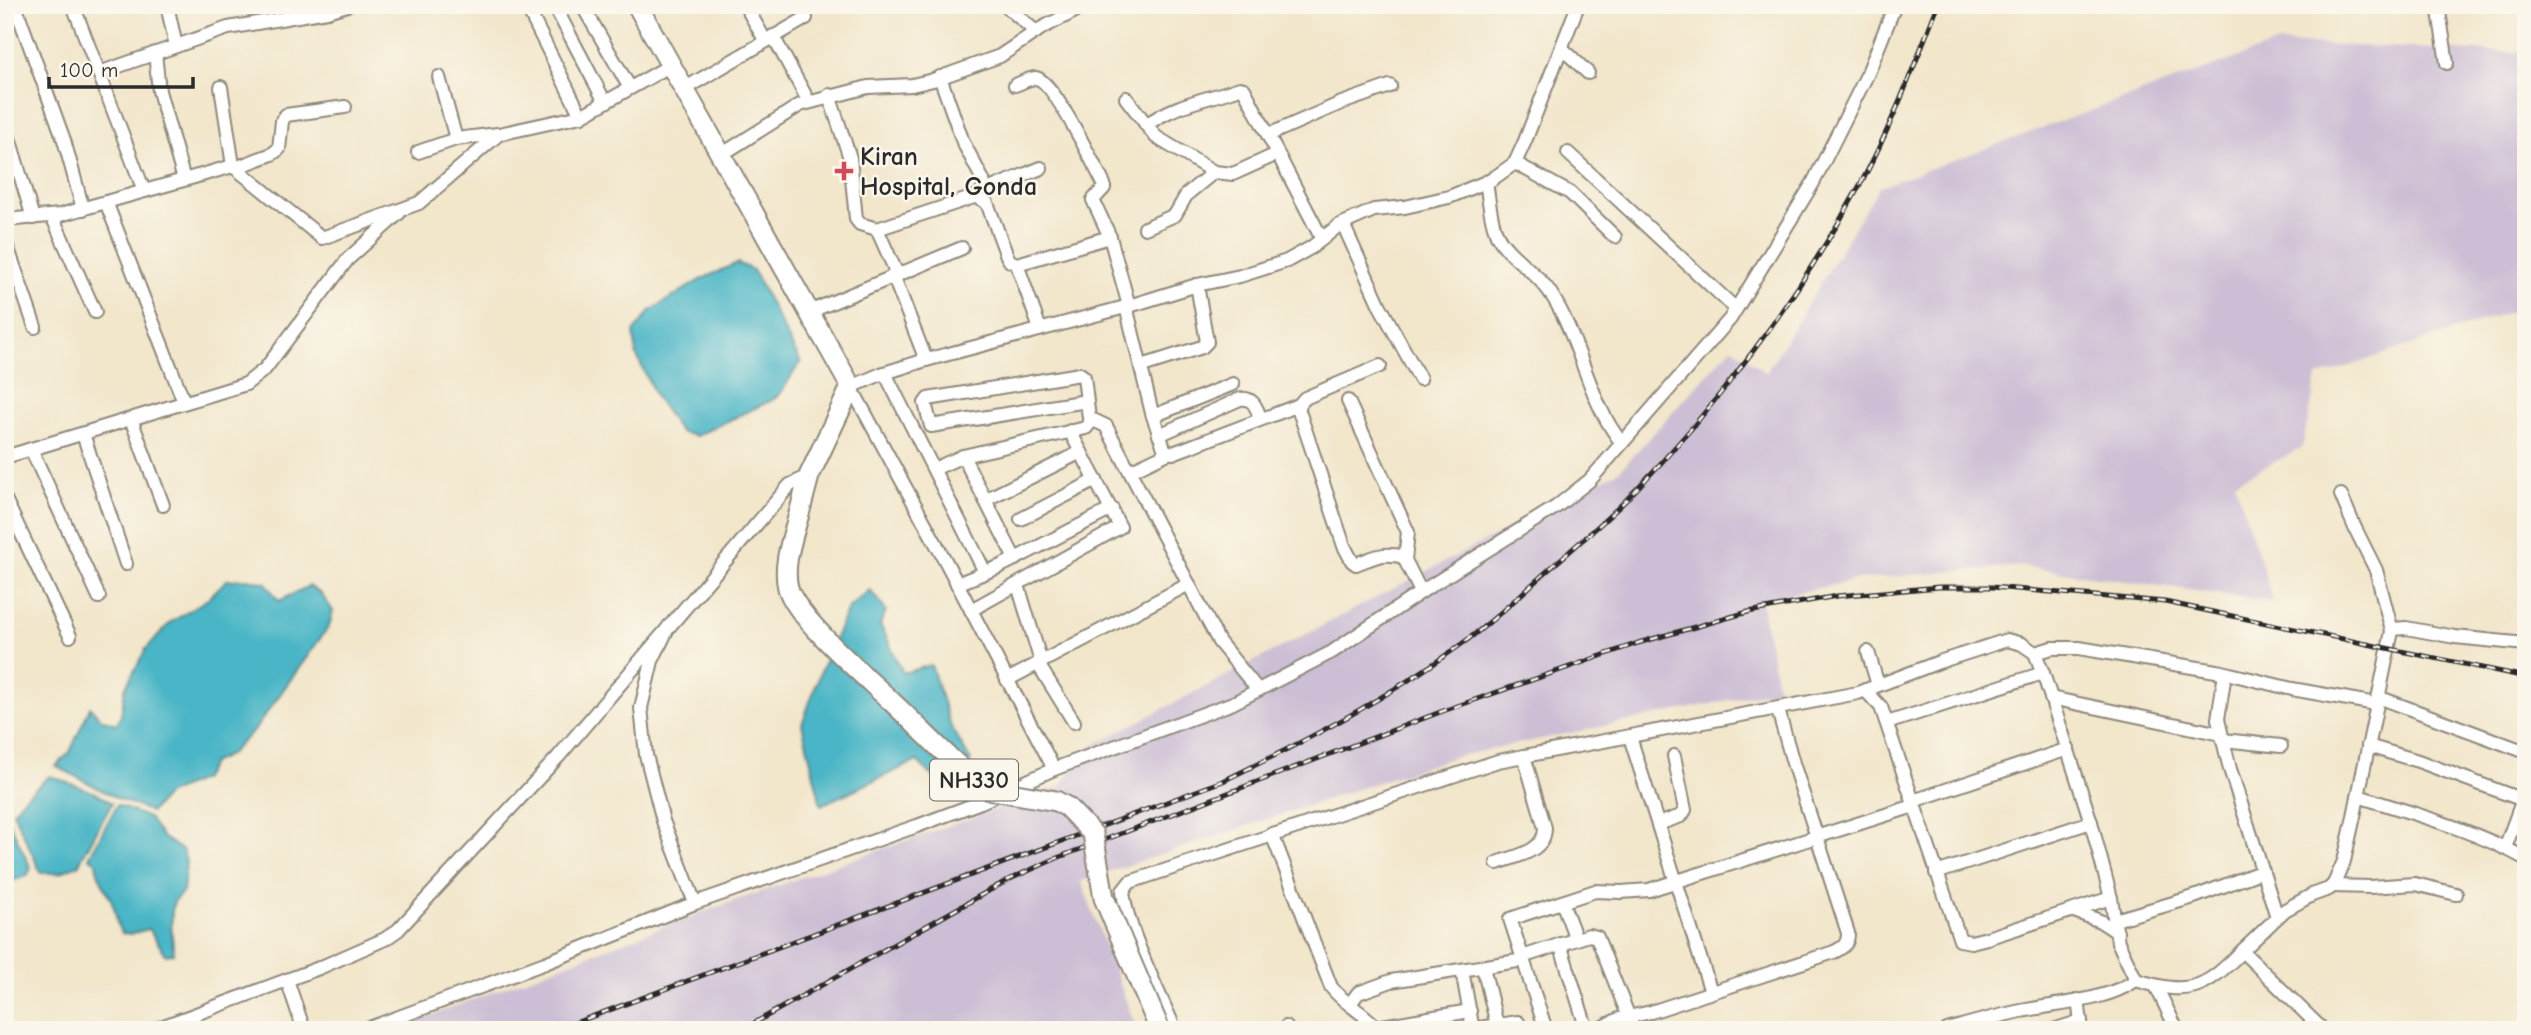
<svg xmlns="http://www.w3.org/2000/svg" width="2531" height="1035" font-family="'Comic Neue',sans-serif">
<rect width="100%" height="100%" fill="#fbf7ec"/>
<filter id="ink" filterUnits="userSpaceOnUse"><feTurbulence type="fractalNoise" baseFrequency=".0143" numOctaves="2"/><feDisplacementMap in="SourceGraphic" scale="14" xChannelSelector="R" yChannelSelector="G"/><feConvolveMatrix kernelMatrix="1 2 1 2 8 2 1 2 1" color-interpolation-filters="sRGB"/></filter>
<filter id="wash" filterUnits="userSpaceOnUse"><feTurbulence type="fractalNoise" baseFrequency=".00686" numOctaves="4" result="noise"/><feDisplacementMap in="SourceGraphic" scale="28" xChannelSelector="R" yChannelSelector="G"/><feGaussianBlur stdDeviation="1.57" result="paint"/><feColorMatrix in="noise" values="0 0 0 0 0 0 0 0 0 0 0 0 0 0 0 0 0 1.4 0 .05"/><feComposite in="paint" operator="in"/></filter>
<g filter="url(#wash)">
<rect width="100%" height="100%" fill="#f2e6cb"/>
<path fill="#ccbed4" d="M2278,43L2513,52L2526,50V306L2317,377L2302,448L2235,482L2274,602L2020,566L1855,580L1761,601L1778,690L1454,757L1081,881L1137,1030H393L694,915L1060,787L1088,748L1619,471L1732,347L1766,373L1879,187Z"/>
<g fill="#49b5c6" stroke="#3a7078" stroke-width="2">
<path d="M737,263L753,270L801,363C787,377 788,390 772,400L696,436L680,432L658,401L636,354L634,332L650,311L700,280Z"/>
<path d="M248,579L266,583L279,601L309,586L321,594L333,611L329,626L255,729L229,755L213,762L203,779L166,795L151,812L117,798L56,766L70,752L90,707L101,719L116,724L121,716L125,688L146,649L170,623L206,600L227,580Z"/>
<path d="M870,590L886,611L880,624L903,673L931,665L951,727L971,761L936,779L917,761L821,805L802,724L822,668L848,608Z"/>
<path d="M50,776L96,793L112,803L78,865L59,873H41L13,812L25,797Z"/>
<path d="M117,805L149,818L162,837L183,851L186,861L183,892C180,895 177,897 175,900C169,911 172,941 174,953L166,955L149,929L130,934L122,933C116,926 117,919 115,911C111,893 97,880 96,862L89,857Z"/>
<path d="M5,814L31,868L27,876L5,883Z"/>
</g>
</g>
<g filter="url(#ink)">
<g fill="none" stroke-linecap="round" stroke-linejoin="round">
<defs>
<g id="minor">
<path d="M15,5L64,140L83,209"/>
<path d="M73,5L144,191"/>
<path d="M167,5L176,46"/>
<path d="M526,5L581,116"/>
<path d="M554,5L605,102"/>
<path d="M582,5L630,88"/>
<path d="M745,5L765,40"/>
<path d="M1005,5L1036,32"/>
<path d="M2438,5L2447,63"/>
<path d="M773,36L809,102"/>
<path d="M1562,48L1588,73"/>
<path d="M155,53L159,91L184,180"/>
<path d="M99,73L228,28L327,11L347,5"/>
<path d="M439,77L456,139"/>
<path d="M940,77L963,142L983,180L984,186L980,198"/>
<path d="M1015,85C1021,83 1029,78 1036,78C1053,80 1095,167 1104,184V188L1093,200L1110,237L1129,306"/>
<path d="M221,87L233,166"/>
<path d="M684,89L806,18"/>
<path d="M829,95L850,158L856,219L860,224L877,229L897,274"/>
<path d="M1126,98L1156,137L1214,172L1233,174L1277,154"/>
<path d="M5,124L33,218"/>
<path d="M1146,125C1177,103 1206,100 1240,88L1244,89L1322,239"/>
<path d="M1268,135L1339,104L1390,86"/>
<path d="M418,152L456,139L498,134"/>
<path d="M1568,153L1736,309"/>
<path d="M721,155L800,105L868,87L912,85L933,80L1000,56L1040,29L1087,5"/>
<path d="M1515,163L1570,193L1615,237"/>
<path d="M235,168L272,154L279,149L282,121L286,115L345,107"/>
<path d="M1486,182C1489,198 1490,220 1497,235C1509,258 1537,271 1551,294C1581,340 1588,402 1622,443"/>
<path d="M982,192L1041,168"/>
<path d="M106,202L184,402"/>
<path d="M52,216L95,312"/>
<path d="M5,220L60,215L233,166L322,238L419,203L499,134L581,116L671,65"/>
<path d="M1343,224L1380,306L1420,379"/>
<path d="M1145,228L1175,215L1187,194L1214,172"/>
<path d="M877,229L974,197L980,198L987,203L1007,256L1010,261L1017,264L1110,237"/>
<path d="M5,240L35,327"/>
<path d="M1017,264L1040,329"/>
<path d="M893,275L926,360"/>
<path d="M1126,306L1152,413L1165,451L1173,453L1299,405"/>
<path d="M809,312L962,248"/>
<path d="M1142,366L1202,347L1207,342L1197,285"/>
<path d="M1380,366L1305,398L1299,405V411L1344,546L1352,561L1356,564C1378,556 1381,552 1405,557"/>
<path d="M885,373L985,572"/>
<path d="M1348,401L1408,532L1405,560L1421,592"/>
<path d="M1153,416L1233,384"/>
<path d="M1089,418L1106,426L1219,642L1258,690"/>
<path d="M131,419L163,505"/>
<path d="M83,434L126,564"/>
<path d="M1159,435L1240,399C1254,397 1256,408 1261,419"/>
<path d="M31,449L99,597"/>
<path d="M963,456L1015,559"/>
<path d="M5,457L246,384L265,369L348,259L399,213"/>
<path d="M934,469L963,456L1086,428L1090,423L1089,418L1084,377L1080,374L928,399L925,403L931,426L1087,401"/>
<path d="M1130,471L1170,452"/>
<path d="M5,499L70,636"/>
<path d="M985,500L1081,452"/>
<path d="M1021,519L1096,480"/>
<path d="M957,584L1001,566L1112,509"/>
<path d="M1018,585L1041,662"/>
<path d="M971,610L1120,527L1070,431"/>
<path d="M669,626L652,661L641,708L646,755L663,821L695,903L917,826L981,802L1054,769L1233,703L1332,652L1427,588L1556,507L1590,480L1730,319L1813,183L1868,73L1895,5"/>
<path d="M2392,629L2406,628L2455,637L2526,644"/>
<path d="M1868,652L1878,685"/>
<path d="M2035,653L2052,648H2079L2222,672L2292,689L2376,704"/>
<path d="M1038,664L1074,722"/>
<path d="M2225,673L2218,719L2220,728L2230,769L2277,917"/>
<path d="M1007,680L1189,584"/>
<path d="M1865,690L1881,707L1960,940L1971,942L1987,938L2111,898"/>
<path d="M2378,697L2526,752"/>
<path d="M2051,698L2221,734"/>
<path d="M1887,723L2043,673"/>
<path d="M1630,737L1711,992"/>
<path d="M2223,740L2281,746"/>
<path d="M2368,746L2418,761L2523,800"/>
<path d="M1054,769L947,564L851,387L881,374L926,360L1129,306L1197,285L1240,276L1287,261L1312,247L1338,226L1374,210L1405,207L1449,197L1491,180L1515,163L1525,141L1578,5"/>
<path d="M2358,796C2415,814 2474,830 2526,859"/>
<path d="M1913,801L2068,749"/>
<path d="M1658,824L1681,816L1685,810L1674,756"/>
<path d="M1272,834L1331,987C1344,1004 1365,1013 1379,1030"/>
<path d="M2505,848L2526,791"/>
<path d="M1497,863C1516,856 1545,852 1545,828L1524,756"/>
<path d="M1936,873L2091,822"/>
<path d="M2332,886L2370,887L2415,884L2456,894"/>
<path d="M1562,902L1576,939"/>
<path d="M2074,911L2100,921L2117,932"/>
<path d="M2115,920L2194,897L2263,871"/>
<path d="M1560,944L1587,1030"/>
<path d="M2242,951L2285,910L2312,895L2329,889L2334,884L2344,861L2353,821L2392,631L2376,570L2355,528L2341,495"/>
<path d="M1522,957L1589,935L1597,937L1634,1030"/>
<path d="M1483,967L1497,1025"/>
<path d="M1462,970L1473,1030"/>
<path d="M287,980L304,1030"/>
<path d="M2156,986L2177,1030"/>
<path d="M2078,1000L2082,1030"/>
<path d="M1350,1004L1358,993L1391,981L1524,960"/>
<path d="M1286,1027L1288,1030"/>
<path d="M1376,1027L1470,1011"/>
<path d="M1473,1029L1518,1022"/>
<path d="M153,1030L319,968L385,939L398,930L558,757L790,485L809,476"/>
<path d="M364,1030L545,963L695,903"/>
<path d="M1175,1030C1159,992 1127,930 1123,891L1130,882L1498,761L1858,693L1939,662L2007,640L2022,644L2035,653L2043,673L2091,822L2111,898L2118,942L2136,980C2189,996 2204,990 2242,951L2323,1030"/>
<path d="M1546,1030L1510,919L1595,891L1621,892L1649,890L1914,806"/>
<path d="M1597,1030L1619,1019L1651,1012L1834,952C1844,947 1848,944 1848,933L1793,763L1778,710"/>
<path d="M1947,1030C1972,1023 1996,1016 2021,1011C2055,1004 2107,1001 2136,980"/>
<path d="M2053,1030L2081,1021"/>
</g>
<path id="highway" d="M637,5L851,387L809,476L799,514"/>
</defs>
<use href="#minor" stroke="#8e887b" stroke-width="16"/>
<use href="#highway" stroke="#8e887b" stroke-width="23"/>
<use href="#minor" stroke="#fff" stroke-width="12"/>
<use href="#highway" stroke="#fff" stroke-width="19"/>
<defs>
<g id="rail">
<path d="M556,1030L1223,781C1306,741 1388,698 1463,643C1492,622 1519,596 1546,572C1573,548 1601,525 1627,499C1717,407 1798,298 1860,185C1891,128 1914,66 1938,5"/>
<path d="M742,1030L1008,880L1057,858L1443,711L1638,643L1748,612L1837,596L1939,587H1992L2165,602L2526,677"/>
</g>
</defs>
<use href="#rail" stroke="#2b2b2b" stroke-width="5"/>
<use href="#rail" stroke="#fbf7ec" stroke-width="2.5" stroke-dasharray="8" stroke-linecap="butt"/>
<defs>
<path id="highway-bridge" d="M799,514C793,536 782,565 788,588C796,618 868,679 892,702C921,729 948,758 978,783L987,789L1056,801L1067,807L1093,834L1104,898L1160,1030"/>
</defs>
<use href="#highway-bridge" stroke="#8e887b" stroke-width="23" stroke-linecap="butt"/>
<use href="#highway-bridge" stroke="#fff" stroke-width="19"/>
</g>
</g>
<path fill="#d1495b" stroke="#fbf7ec" stroke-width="2.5" d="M840.5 160.5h7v7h7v7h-7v7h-7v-7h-7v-7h7z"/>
<g text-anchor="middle" stroke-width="5" stroke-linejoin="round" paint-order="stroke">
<rect fill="#fbf7ec" stroke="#696865" stroke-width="2" x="930" y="759.5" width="88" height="41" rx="5"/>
<g font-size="24" font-weight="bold" fill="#2b2b2b">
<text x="974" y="788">NH330</text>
</g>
<g font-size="26" font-weight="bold" fill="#2b2b2b" stroke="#fbf7ec" text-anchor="start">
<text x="860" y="165">Kiran<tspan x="860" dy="30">Hospital, Gonda</tspan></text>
</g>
</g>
<rect width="2531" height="1035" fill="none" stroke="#fbf7ec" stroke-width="28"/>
<path d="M49 77v10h144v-10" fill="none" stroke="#2b2b2b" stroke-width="3.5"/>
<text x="60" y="77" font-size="21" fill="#2b2b2b" stroke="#fbf7ec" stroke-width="5" paint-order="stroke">100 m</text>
</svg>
